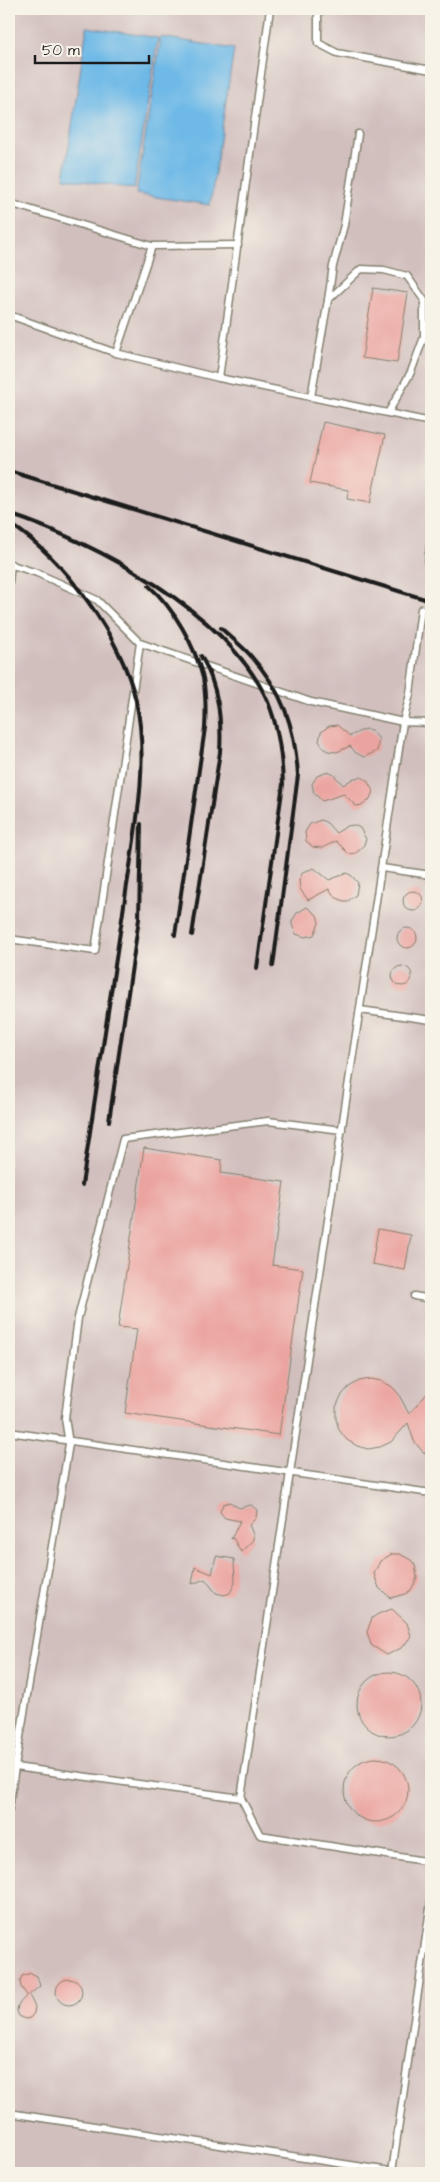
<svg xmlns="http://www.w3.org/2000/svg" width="440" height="2182" font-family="'Architects Daughter',sans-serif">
<rect width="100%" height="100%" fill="#f7f3e8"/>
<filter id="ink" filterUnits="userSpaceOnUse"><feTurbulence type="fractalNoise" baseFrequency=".02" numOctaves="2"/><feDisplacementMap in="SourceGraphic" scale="10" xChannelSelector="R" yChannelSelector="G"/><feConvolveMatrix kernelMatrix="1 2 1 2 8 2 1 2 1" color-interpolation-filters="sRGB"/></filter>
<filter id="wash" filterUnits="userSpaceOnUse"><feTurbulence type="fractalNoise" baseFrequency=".0096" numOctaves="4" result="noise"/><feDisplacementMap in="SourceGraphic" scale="20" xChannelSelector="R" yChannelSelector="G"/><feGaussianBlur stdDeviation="1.12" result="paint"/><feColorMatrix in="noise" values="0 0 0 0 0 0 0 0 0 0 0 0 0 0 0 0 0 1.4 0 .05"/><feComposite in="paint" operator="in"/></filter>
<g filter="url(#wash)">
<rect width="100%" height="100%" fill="#ece3c4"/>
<rect fill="#d1bfbe" x="9" y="9" width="422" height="2164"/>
<g fill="#6eb9e7" stroke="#456a82">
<path d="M87,27L158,38L134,189L64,178Z"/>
<path d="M161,37L234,49L210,205L136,194Z"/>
</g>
<g id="blocks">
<g fill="#eba39f">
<path d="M373,288L408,293L397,363L362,358Z"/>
<path d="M323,422L385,435L370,503L347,499L348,490L310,483Z"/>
<path d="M337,725L350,736L365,729L373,732L379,739L377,751L364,757L356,753L350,746L337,752L328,751L324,749L319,741L321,732L329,726Z"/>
<path d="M328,772L334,775L343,785L354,778L361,777L367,780L373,791L370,799L363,805L356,806L344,794L322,801L314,793L312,784L317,776Z"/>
<path d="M321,820L327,823L336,833L347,826L354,825L360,828L366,839L363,847L356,853L349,854L336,841L322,848L313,847L306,841L305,832L310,824Z"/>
<path d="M314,868L329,880L347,873L352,876L358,883L356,895L348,901H343L335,897L329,889L308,900L300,889L299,880L303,872Z"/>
<circle cx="413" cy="901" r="10"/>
<path d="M307,907L317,915L319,923L314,935L305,937L296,934L292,925V921L297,913Z"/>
<circle cx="407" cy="938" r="10"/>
<circle cx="402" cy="976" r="10"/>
<path d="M144,1148L222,1160L221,1173L284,1182L272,1265L303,1269L279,1435L125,1413L137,1329L118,1327Z"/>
<path d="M378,1229L411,1235L405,1270L372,1264Z"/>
<path d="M371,1379L381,1381L391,1386L398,1393L409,1414L431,1389V1457L422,1451L414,1441L408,1423L391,1442L380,1447L368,1449L357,1446L347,1440L339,1430L336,1419V1407L341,1396L349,1387L359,1381Z"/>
<path d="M230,1502L239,1508L251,1505L257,1510L256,1518L249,1525L253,1534V1540L241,1552L233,1538L231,1539L240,1521L225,1518L220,1512L223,1504Z"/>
<path d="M392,1554H400L411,1560L415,1565L417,1578L411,1590L405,1594L391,1598L379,1588L374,1574L380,1561Z"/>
<path d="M216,1556L234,1559L235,1583L230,1593L224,1595L216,1593L205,1579L192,1584L195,1567L212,1574Z"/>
<path d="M392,1609L407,1623L411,1636L403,1647L387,1655L371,1645L367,1632L372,1618L378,1614Z"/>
<circle cx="389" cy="1704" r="32"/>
<circle cx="376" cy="1790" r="32"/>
<path d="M31,1973L37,1976L40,1986L29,1995L35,2007L34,2013L30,2018L25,2019L19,2016L17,2011L18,2005L27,1995L21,1987L20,1981L22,1976Z"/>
<circle cx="69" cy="1992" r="13"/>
</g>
</g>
</g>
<g filter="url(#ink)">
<use href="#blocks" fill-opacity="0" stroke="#848070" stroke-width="1"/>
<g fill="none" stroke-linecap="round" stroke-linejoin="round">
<defs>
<g id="lane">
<path d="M270,9L219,378L431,422"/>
<path d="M318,9V43L337,53L431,70"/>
<path d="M9,203L152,246"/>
<path d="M328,300L333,266L344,225L358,134"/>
<path d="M9,315L116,353L219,378"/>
<path d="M116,353L152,246L238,245"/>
<path d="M311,397L328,300L361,269L384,270L407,276L424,300V337L411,372L388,413"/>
<path d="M9,564L37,573L97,600L140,643L95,951L9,939"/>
<path d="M428,564L431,535"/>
<path d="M9,582L11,564"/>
<path d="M140,643L311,702L403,722L410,694L421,609"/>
<path d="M382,868L431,875"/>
<path d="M360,1010L431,1020"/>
<path d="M414,1296L431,1299"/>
<path d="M9,1432L431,1493"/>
<path d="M15,1767L69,1444L65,1418L78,1318L123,1139L268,1121L342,1130"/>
<path d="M241,1798L260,1835L431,1862"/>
<path d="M9,1809L15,1767L241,1798L403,722L431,723"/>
<path d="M9,2113L403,2173"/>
<path d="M392,2172L431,1902"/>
</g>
</defs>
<use href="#lane" stroke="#848070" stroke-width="9"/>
<use href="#lane" stroke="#fff" stroke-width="6"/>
<g stroke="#1c1c1c" stroke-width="4">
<path d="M9,471L431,601"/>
<path d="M9,514C97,543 229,613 268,702C279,729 282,756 283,784L257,968"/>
<path d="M9,523C65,559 121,637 136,701C151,767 132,846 123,912C109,1003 95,1094 82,1185"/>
<path d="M149,586C174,608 195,646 203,678C206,695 206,712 205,728L175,935"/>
<path d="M221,628C230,637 241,645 250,655C283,691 295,727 298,775L273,966"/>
<path d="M192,935L220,752C222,717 218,686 201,656"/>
<path d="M109,1121L139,919L141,824"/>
</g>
</g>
</g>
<rect width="440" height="2182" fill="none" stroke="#f7f3e8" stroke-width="30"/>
<path d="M35 55v8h114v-8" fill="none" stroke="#1c1c1c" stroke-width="2.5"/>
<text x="42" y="55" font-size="15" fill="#1c1c1c" stroke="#f7f3e8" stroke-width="4" paint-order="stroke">50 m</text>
</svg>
